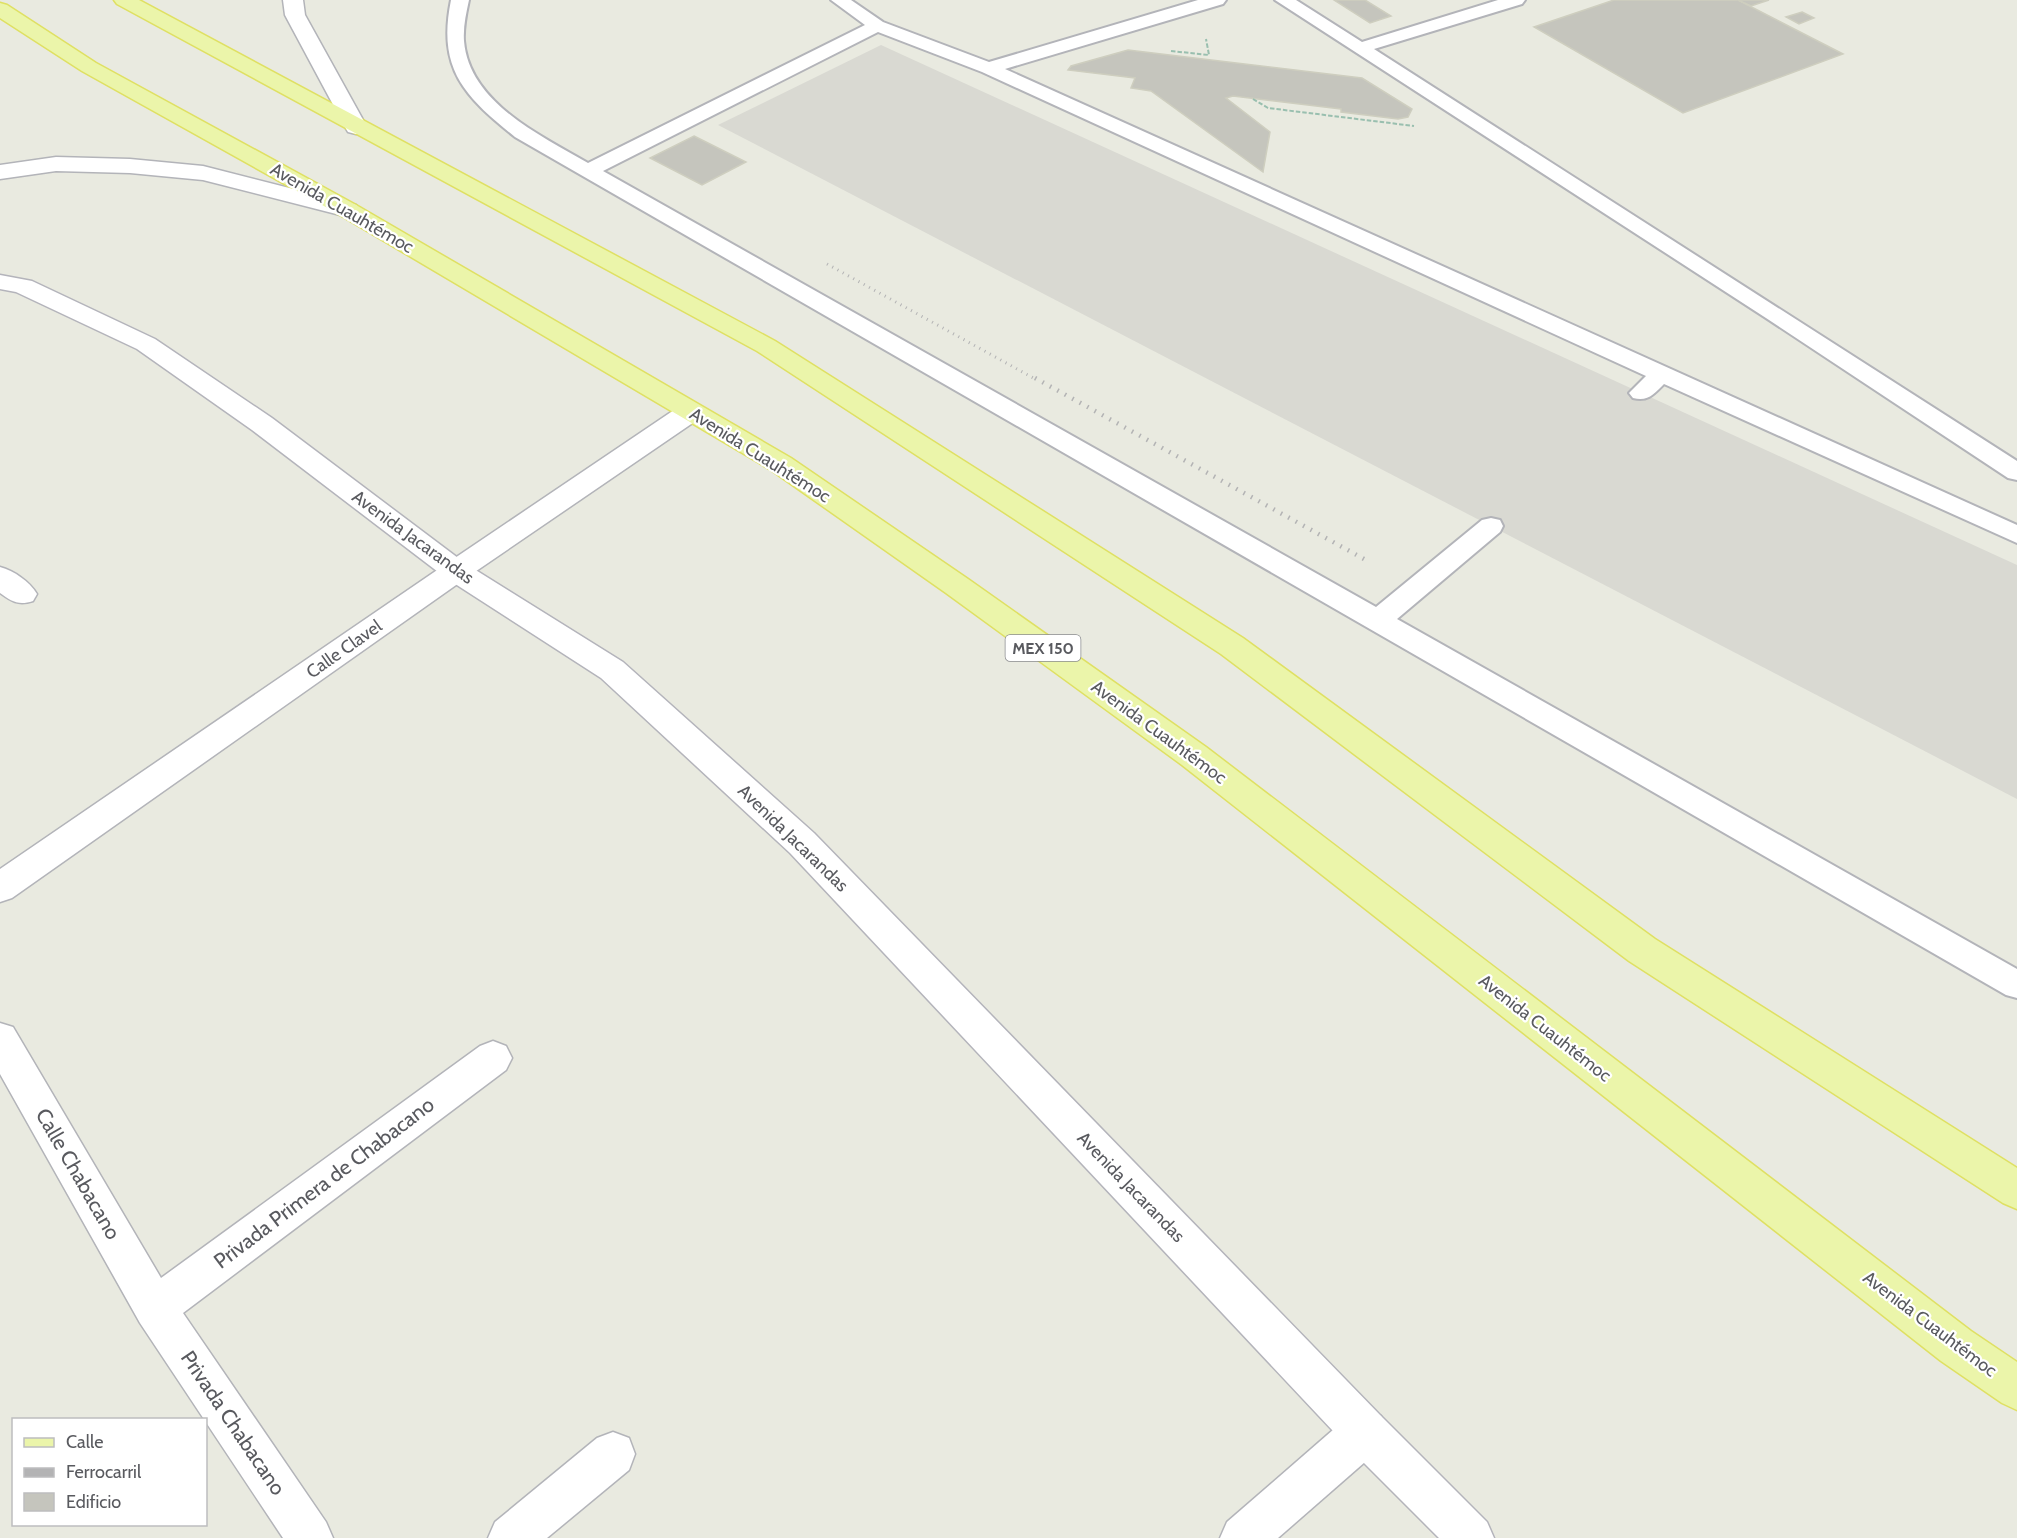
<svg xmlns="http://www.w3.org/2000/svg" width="2017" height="1538" font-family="Cabin,sans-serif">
<rect width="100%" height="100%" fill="#e9eae0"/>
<path fill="#d9d9d2" d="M881,45L2017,565V799L718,125Z"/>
<g fill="#c5c5bd" stroke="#cecebf" stroke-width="1.5">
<path d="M1334,0H1365L1391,16L1370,23Z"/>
<path d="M1614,0H1738L1843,54L1683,113L1534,27Z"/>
<path d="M1738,0H1769L1751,6Z"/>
<path d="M1802,12L1814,18L1799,24L1786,17Z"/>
<path d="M1128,50L1362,78L1412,109L1408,117L1398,119L1341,112V109L1233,96L1226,98L1270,132L1263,172L1151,91L1131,88L1135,78L1068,70L1071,66Z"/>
<path d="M694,136L746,162L702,185L650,158Z"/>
</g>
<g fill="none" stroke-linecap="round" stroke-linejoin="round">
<defs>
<g id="service">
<path d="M451,0H469C466,14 463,27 464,41C469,103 542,136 588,163L865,25L831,0H851L883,22L989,62L1198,0H1226L1223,4L1005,69L2017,525V543L1664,384C1654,394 1648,402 1633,398L1629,393L1646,376L982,72L878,32L603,171L1376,607L1482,520L1491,518L1500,520L1503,526L1500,532L1397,619L2017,969V998L2006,995L515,137C464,96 437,69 451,0Z"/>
<path d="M1275,0H1296L1362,42L1498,0H1525L1522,4L1374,49L2017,461V480L2008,478L1766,318Z"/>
</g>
<g id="minor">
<path d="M283,0H303L305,15L367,127L364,132L356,134L348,132L345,127L285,15Z"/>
<path d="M56,157L130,159L203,166L356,205L360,210L356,215L348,217L203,180L130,173L56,171L0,179V165Z"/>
<path d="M690,404L700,406L703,412L700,418L466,578L12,898L0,902V869L446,564L680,406Z"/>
<path d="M0,567C14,571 29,581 37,594L33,601C18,606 11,601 0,593Z"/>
<path d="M0,1023L13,1027L161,1278L480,1046L493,1041L506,1046L512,1058L506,1070L183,1313L326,1522L333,1538H283L140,1323L0,1074Z"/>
<path d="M1365,1410L1381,1416L1387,1432L1381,1448L1278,1538H1220L1227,1522L1349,1416Z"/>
<path d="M613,1432L629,1438L635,1454L629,1470L547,1538H488L495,1522L597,1438Z"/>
</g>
<path id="secondary" d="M0,275L32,281L155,339L272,418L466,564L623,662L814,833L1381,1416L1487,1522L1494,1538H1439L1349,1448L790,853L601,678L446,578L252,430L137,349L16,292L0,289Z"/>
<g id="primary">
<path d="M114,0H139L775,341L1243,638L1655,939L2017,1168V1209L2003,1203L1629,961L1221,654L757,351L117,4Z"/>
<path d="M0,3L7,5L96,63L356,205L791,458L968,579L1206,747L1971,1331L2017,1362V1410L2002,1403L1941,1361L1182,765L946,593L771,470L340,215L82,71L0,18Z"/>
</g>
</defs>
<use href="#service" stroke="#b3b4b9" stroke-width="4"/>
<use href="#minor" stroke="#b3b4b9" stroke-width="3"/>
<use href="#secondary" stroke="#b4b4bb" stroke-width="3"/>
<use href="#primary" stroke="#dfe063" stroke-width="3"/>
<g stroke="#99bfaf" stroke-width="2" stroke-dasharray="4.5 2" stroke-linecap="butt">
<path d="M1171,51L1209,55L1206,39"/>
<path d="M1253,99L1268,108L1414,126"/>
</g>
<use href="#service" fill="#fff" fill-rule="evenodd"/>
<use href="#minor" fill="#fff" fill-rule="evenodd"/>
<use href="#secondary" fill="#fff" fill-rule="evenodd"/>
<use href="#primary" fill="#ebf5aa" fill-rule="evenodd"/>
<path stroke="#b3b3b4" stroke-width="3" stroke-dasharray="1 5" stroke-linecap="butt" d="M827,264L1037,380"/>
<path stroke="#b3b3b4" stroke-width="4.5" stroke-dasharray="1.5 7" stroke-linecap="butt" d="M1035,378L1364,559"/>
</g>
<g text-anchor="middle" stroke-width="4.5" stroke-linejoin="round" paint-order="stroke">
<rect fill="#fff" stroke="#8b8c8f" stroke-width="1.5" x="1005.5" y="635" width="75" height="26" rx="4.5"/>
<g font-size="16" font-weight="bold" fill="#595a5f">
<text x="1043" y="654">MEX 150</text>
</g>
<g font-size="18" fill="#595a5f" stroke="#fff">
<text transform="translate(342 208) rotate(30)" y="6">Avenida Cuauhtémoc</text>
<text transform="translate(760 455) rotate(32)" y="6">Avenida Cuauhtémoc</text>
<text transform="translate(413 537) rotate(36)" y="6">Avenida Jacarandas</text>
<text transform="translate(344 649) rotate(-35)" y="6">Calle Clavel</text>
<text transform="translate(1159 732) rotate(36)" y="6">Avenida Cuauhtémoc</text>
<text transform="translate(793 838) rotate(44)" y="6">Avenida Jacarandas</text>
<text transform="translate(1545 1028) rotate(38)" y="6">Avenida Cuauhtémoc</text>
<text transform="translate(1131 1187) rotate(46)" y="6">Avenida Jacarandas</text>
<text transform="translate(1930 1324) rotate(37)" y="6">Avenida Cuauhtémoc</text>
</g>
<g font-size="21" fill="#595a5f" stroke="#fff">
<text transform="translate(78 1174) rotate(60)" y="7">Calle Chabacano</text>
<text transform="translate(324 1183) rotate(-37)" y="7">Privada Primera de Chabacano</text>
<text transform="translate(233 1423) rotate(56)" y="7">Privada Chabacano</text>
</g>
</g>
<rect x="12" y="1418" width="195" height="108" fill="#ffffff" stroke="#bdbdbf" stroke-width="1.5"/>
<rect x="24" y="1438" width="30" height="9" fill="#ebf5aa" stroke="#bdbdbf" stroke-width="1.5"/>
<text x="66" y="1448" font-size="18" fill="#595a5f">Calle</text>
<rect x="24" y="1468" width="30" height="9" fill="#b3b3b4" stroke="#bdbdbf" stroke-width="1.5"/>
<text x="66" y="1478" font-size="18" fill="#595a5f">Ferrocarril</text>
<rect x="24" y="1493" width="30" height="18" fill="#c5c5bd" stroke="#bdbdbf" stroke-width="1.5"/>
<text x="66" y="1508" font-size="18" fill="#595a5f">Edificio</text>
</svg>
